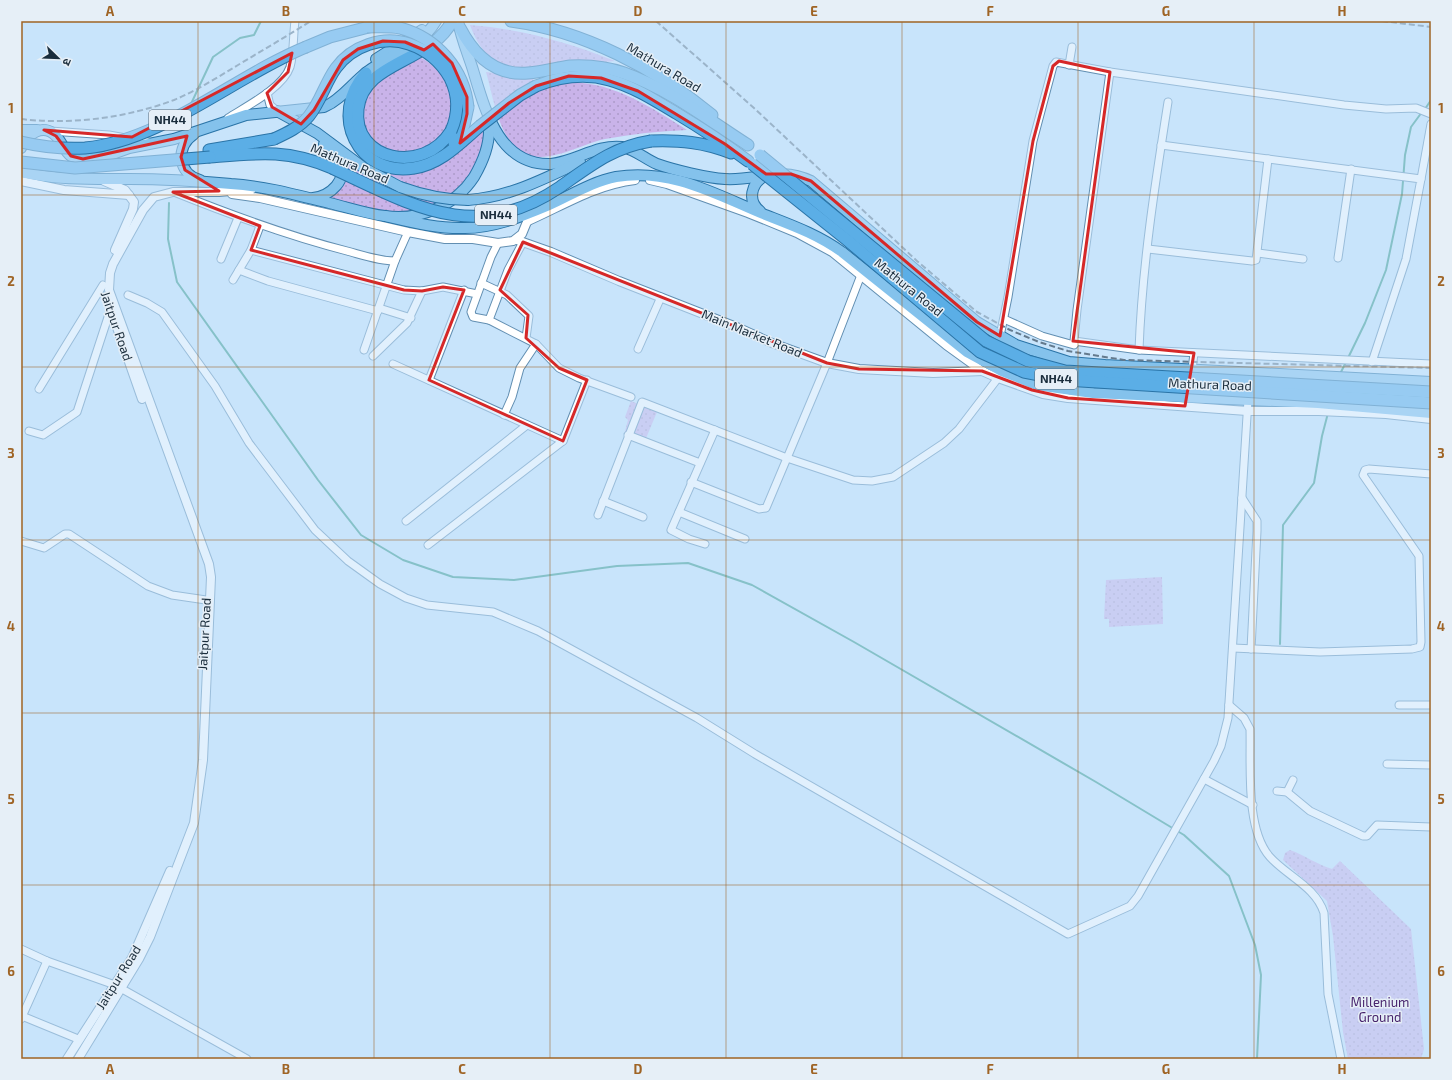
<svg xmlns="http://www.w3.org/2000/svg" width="1452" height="1080" font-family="'Exo 2','Noto Sans Devanagari',sans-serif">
<defs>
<pattern id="park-dots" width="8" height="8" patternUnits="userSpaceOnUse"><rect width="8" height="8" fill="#c9b3e9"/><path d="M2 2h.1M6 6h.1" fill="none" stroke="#ac9ac9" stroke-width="1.8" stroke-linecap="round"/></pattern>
</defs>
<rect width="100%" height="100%" fill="#c8e4fb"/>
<g fill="url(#park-dots)">
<path d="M470,25C521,29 568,42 615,61C600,63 584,62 569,64C522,69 490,79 470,25Z"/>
<path d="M420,57C438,67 452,83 452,105C452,173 349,163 364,105C366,95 371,85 379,79C391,70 407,64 420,57Z"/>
<path d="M486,72L533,78L537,90C590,67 643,102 687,130C659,131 632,134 605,139C579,144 538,172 514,146C497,127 493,96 486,72Z"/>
<path d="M484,129C483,173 446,212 400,212C376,213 351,203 328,198L346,166L345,159L381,184L399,192L404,182L381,171L382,169C429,184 451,157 484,129Z"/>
<path d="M631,401L657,412L644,443L624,435L628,420L625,417Z"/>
<path d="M1162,577L1163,624L1109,627V619H1104L1106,580Z"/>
<path d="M1290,850C1306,856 1316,864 1332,869L1340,861L1411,929L1424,1049L1421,1059H1348L1343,1032L1333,936L1327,901L1283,860L1285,853Z"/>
</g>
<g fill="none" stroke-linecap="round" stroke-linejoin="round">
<g stroke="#35988b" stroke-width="2">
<path d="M190,106L213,57L240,38L254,35L261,21"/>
<path d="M1425,109L1431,100"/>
<path d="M184,127L186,117"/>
<path d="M169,203L168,239L177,282L318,480L361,535L403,560L453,577L514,580L617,566L688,563L752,585L854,642L1096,782L1184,835L1229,876L1255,945L1261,975L1257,1059"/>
<path d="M1348,358L1365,323L1386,270L1402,194L1405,155L1411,127L1422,112"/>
<path d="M1340,374L1346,362"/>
<path d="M1280,644L1283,525L1314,483L1322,436L1328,413"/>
</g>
<defs>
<g id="minor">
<path d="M1069,65L1072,47"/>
<path d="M1110,72L1077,310L1074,341L1139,350L1431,364"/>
<path d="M267,93L270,105L277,111"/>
<path d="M228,118C245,107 283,88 290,67C294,53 293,36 295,21"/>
<path d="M50,131L109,135L148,142"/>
<path d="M1161,145L1421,179L1406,259L1372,362"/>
<path d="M1421,179L1431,124"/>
<path d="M174,192C231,215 288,236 347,251C362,255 379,261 395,261L408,232"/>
<path d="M523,242L508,270L489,320L536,344L559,368L579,378L631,397"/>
<path d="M1148,249L1252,261L1256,260L1268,159"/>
<path d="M251,250L404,290L422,291L443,287L477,294"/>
<path d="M1258,253L1303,259"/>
<path d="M1338,258L1351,169"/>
<path d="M221,259L238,218"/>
<path d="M239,270L268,281L378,311"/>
<path d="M233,280L251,250L260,226"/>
<path d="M481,283L507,295L527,314L529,316L526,338"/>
<path d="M128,295L147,303L162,312L215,386L249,443L315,530L348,561L380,584L406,598L427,605L493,612L538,631L697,718L755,754L1068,934L1130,906L1138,896L1214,761L1221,746L1228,718L1248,400"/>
<path d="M379,308L411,318"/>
<path d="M1004,319L1042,336L1074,345L1076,342"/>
<path d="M489,320L473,317L471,312L491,257L498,243"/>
<path d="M1000,336L1008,297L1033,141L1053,66L1056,62L1110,72L1344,105L1386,109L1416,108L1431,114"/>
<path d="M638,349L661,297"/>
<path d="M364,350L395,261"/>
<path d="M1139,350C1142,267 1155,184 1168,102"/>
<path d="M373,356L407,323L422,291"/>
<path d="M393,364L563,441"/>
<path d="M1192,370L1194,353"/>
<path d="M429,380L464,290"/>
<path d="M39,389L103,285"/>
<path d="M504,415L512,397L520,368L536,344"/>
<path d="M29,431L43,435L77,412L110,311"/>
<path d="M628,435L700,463"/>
<path d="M691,482L759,509L766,508L827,363L861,275"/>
<path d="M1242,498L1257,521V531L1251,649"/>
<path d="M603,501L643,517"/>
<path d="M679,512L745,539"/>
<path d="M598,515L642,402L787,458L853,480L872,481L893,477L944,443L959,429L998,378"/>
<path d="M406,521L527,425"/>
<path d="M21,541L44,548L65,534H69L148,586L172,595L206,600"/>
<path d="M705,544L689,539L671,530L715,430"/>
<path d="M428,545L563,441L587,380"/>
<path d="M1233,648L1320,652L1412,649L1420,647L1421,642L1419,556L1363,475L1365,470L1369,469L1431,474"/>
<path d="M1229,705L1244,718L1250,729C1251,764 1245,829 1270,857C1287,876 1316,887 1324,913L1328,994L1341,1059"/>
<path d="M1399,705H1431"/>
<path d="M1387,764L1431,765"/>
<path d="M1204,779L1253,805"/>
<path d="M1277,791L1287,792L1310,811L1363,836H1367L1377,825L1431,827"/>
<path d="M1287,792L1293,780"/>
<path d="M21,949L47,961L115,985L247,1059"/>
<path d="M22,1016L78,1039"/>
<path d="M21,1019L47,961"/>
</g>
<g id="tertiary">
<path d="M650,180L667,184L748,213L797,233L832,252L946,345L982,371L998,378L1043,394L1068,398L1247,411H1319L1386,414L1431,419"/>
<path d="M21,181L64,190L129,195"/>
<path d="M104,181L125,190L134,202L133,209L115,250"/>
<path d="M232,194L260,198L408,232L445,239H473L498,243L513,241L522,234L529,217"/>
<path d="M528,221C564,205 595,185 635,180"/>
<path d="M517,240L551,252L619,281L739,328L772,343L827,363L859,369L933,373L983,371"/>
<path d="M107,299L142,399"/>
<path d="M67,1059L132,958L170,871"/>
<path d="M78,1059L139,959L150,937L194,823L203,760L211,577L209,564L109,290L110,273L113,264L143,210L154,197L173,192H219L252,189"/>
</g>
<g id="primary">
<path d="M458,21C461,38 468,54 473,70C485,110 499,166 551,164C575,162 597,144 622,147C635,149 645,159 657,164C674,170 707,178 725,179C757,181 779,166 811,181L977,322L1016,345L1069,362L1105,365L1431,382"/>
<path d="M376,59L422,30"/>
<path d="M277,111L317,133L364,168L400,187"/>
<path d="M21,130H37"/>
<path d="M194,134C175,147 178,174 200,180"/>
<path d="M21,148C26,135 43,122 56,136C62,142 64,151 71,156L83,159L104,157L129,148L174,139L246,115L324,107C341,100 352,83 367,72C390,54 420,48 436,21"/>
<path d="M21,172C57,180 92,179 129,179C163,179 197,181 231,184C264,186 297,195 329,203C347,207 366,214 385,216C419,221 455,206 474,177C484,160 492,139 488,119"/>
<path d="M313,198C330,196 349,180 339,161C336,154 329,149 324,144"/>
<path d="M468,200C510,197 543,179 580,162"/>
<path d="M760,211C747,201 751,183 765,176"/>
<path d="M385,216C411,222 438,229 465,228C493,228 521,217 547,206C570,196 591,182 616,177C670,168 715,194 763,214C791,225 817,234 842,252L967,352L1002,371L1037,385L1093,393L1318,403L1431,413"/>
</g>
<g id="trunk">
<path d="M511,21C584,31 655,68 712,115"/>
<path d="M460,28C474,55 495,76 528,73C543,72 556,68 570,66C589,65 607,67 624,73C669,89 709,120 748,145"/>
<path d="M306,47L330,37L392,21"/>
<path d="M366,73C328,115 358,177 414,168C441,164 460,143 480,126"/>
<path d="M536,86C594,63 628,84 676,113C701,128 725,144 748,161"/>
<path d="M451,131C423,176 352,160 358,109C363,61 431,63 452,21"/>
<path d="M651,141C679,140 704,142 731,153"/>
<path d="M454,143L464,125L468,107"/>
<path d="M209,150L274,139"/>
<path d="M210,157C258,153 287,149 332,168"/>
</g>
</defs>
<use href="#minor" stroke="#628fb2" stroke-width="9"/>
<use href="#tertiary" stroke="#628fb2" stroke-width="10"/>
<use href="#primary" stroke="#2a74a7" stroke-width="12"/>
<use href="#trunk" stroke="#2a74a7" stroke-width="13"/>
<use href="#minor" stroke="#fff" stroke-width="7"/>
<use href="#tertiary" stroke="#fff" stroke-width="8"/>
<use href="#primary" stroke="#84c2ec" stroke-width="10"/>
<use href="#trunk" stroke="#5baee6" stroke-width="11"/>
<g stroke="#647a8d" stroke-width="2" stroke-dasharray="6 3" stroke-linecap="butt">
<path d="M656,21L754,108L917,261L977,312L1010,330L1039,342L1068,351L1124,360L1431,368"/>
<path d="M1382,21L1431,27"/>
<path d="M21,119C71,125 126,118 174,100C196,91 218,77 238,65C263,50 287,36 311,21"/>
</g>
<defs>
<path id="primary-bridge" d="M400,187C422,195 445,200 468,200"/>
<g id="trunk-bridge">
<path d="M367,27C378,27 389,26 400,28C437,38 464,69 468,107"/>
<path d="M480,126L520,95L536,86"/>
<path d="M274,139C287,133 300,127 309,116C321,101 325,83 336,68C352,46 383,35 409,44C427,50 441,62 450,78C459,96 459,113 451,131"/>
<path d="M21,142C42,147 64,149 85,148C162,141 235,76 306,47"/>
<path d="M760,155L986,341L1028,361L1065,371L1431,392"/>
<path d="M21,162L75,168L210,157"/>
<path d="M752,164L847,240L980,352L1024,372L1065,380L1431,403"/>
<path d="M332,168C412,205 475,245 560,187C590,166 613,147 651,141"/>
</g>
</defs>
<use href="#primary-bridge" stroke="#2a74a7" stroke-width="12" stroke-linecap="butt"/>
<use href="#trunk-bridge" stroke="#2a74a7" stroke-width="13" stroke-linecap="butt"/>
<use href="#primary-bridge" stroke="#84c2ec" stroke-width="10"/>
<use href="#trunk-bridge" stroke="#5baee6" stroke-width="11"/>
</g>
<path d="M0 0H1452V1080H0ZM383,41L405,42L424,50L433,44L452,63L467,97V114L460,143L509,103L536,86L569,76L601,78L638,91L725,144L766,174H791L811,181L977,322L1000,336L1033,141L1053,66L1059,61L1110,72L1073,341L1194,353L1185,406L1068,398L1032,390L982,371L859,369L827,363L523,242L500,290L528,315L526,338L559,368L587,380L563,441L429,380L464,290L443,287L422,291L404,290L251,250L260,226L173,192L219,191L185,170L181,157L187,136L83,159L71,156L56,136L44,130L132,137L292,53L288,72L267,93L272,107L301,124L314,110L343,60L358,49Z" fill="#c8e4fb" fill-opacity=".55" fill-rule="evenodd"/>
<path fill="none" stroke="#d62828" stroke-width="3" stroke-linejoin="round" d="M383,41L405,42L424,50L433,44L452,63L467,97V114L460,143L509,103L536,86L569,76L601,78L638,91L725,144L766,174H791L811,181L977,322L1000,336L1033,141L1053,66L1059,61L1110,72L1073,341L1194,353L1185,406L1068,398L1032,390L982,371L859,369L827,363L523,242L500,290L528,315L526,338L559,368L587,380L563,441L429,380L464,290L443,287L422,291L404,290L251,250L260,226L173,192L219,191L185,170L181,157L187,136L83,159L71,156L56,136L44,130L132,137L292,53L288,72L267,93L272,107L301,124L314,110L343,60L358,49Z"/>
<path fill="none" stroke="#9f6425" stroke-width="1" stroke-opacity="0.55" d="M198,21V1059M374,21V1059M550,21V1059M726,21V1059M902,21V1059M1078,21V1059M1254,21V1059M21,195H1431M21,367H1431M21,540H1431M21,713H1431M21,885H1431"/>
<g text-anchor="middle" stroke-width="3" stroke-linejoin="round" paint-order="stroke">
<g fill="#e6eff7" stroke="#576774" stroke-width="1">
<rect x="149" y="110" width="42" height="20" rx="3"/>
<rect x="475" y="205" width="42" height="20" rx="3"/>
<rect x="1035" y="369" width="42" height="20" rx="3"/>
</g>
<g font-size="12" font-weight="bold" fill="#1a2d3c">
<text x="170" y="124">NH44</text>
<text x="496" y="219">NH44</text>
<text x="1056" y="383">NH44</text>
</g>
<g font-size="13" fill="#1a2d3c" stroke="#e6eff7">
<text transform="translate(664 67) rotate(31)" y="5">Mathura Road</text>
<text transform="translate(350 163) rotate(23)" y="5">Mathura Road</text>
<text transform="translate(909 287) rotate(39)" y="5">Mathura Road</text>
<text transform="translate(117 326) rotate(71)" y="5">Jaitpur Road</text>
<text transform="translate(752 333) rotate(22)" y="5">Main Market Road</text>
<text transform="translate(1210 384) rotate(2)" y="5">Mathura Road</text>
<text transform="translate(204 634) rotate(-87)" y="5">Jaitpur Road</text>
<text transform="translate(118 977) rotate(-58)" y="5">Jaitpur Road</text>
</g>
<g font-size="13" fill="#47236c" stroke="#e6eff7">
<text x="1380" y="1007">Millenium<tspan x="1380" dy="15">Ground</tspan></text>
</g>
</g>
<rect width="1452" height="1080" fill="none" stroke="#e6eff7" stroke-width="44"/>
<g transform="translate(58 58) rotate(113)" stroke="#e6eff7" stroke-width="3" paint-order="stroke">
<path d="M0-3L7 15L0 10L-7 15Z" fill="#1a2d3c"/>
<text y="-6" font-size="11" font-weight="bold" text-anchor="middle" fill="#1a2d3c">उ</text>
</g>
<rect x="22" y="22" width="1408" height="1036" fill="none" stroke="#9f6425" stroke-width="1.5"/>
<g font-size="13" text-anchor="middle" font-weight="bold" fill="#9f6425">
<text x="110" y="16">A</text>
<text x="286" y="16">B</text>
<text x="462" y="16">C</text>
<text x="638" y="16">D</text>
<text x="814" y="16">E</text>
<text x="990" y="16">F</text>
<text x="1166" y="16">G</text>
<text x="1342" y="16">H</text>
<text x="11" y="113">1</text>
<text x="1441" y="113">1</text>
<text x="11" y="286">2</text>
<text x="1441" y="286">2</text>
<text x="11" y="458">3</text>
<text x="1441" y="458">3</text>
<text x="11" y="631">4</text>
<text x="1441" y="631">4</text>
<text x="11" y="804">5</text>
<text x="1441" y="804">5</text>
<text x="11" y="976">6</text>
<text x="1441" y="976">6</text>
<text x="110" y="1074">A</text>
<text x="286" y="1074">B</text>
<text x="462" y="1074">C</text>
<text x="638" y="1074">D</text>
<text x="814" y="1074">E</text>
<text x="990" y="1074">F</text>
<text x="1166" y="1074">G</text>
<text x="1342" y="1074">H</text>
</g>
</svg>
